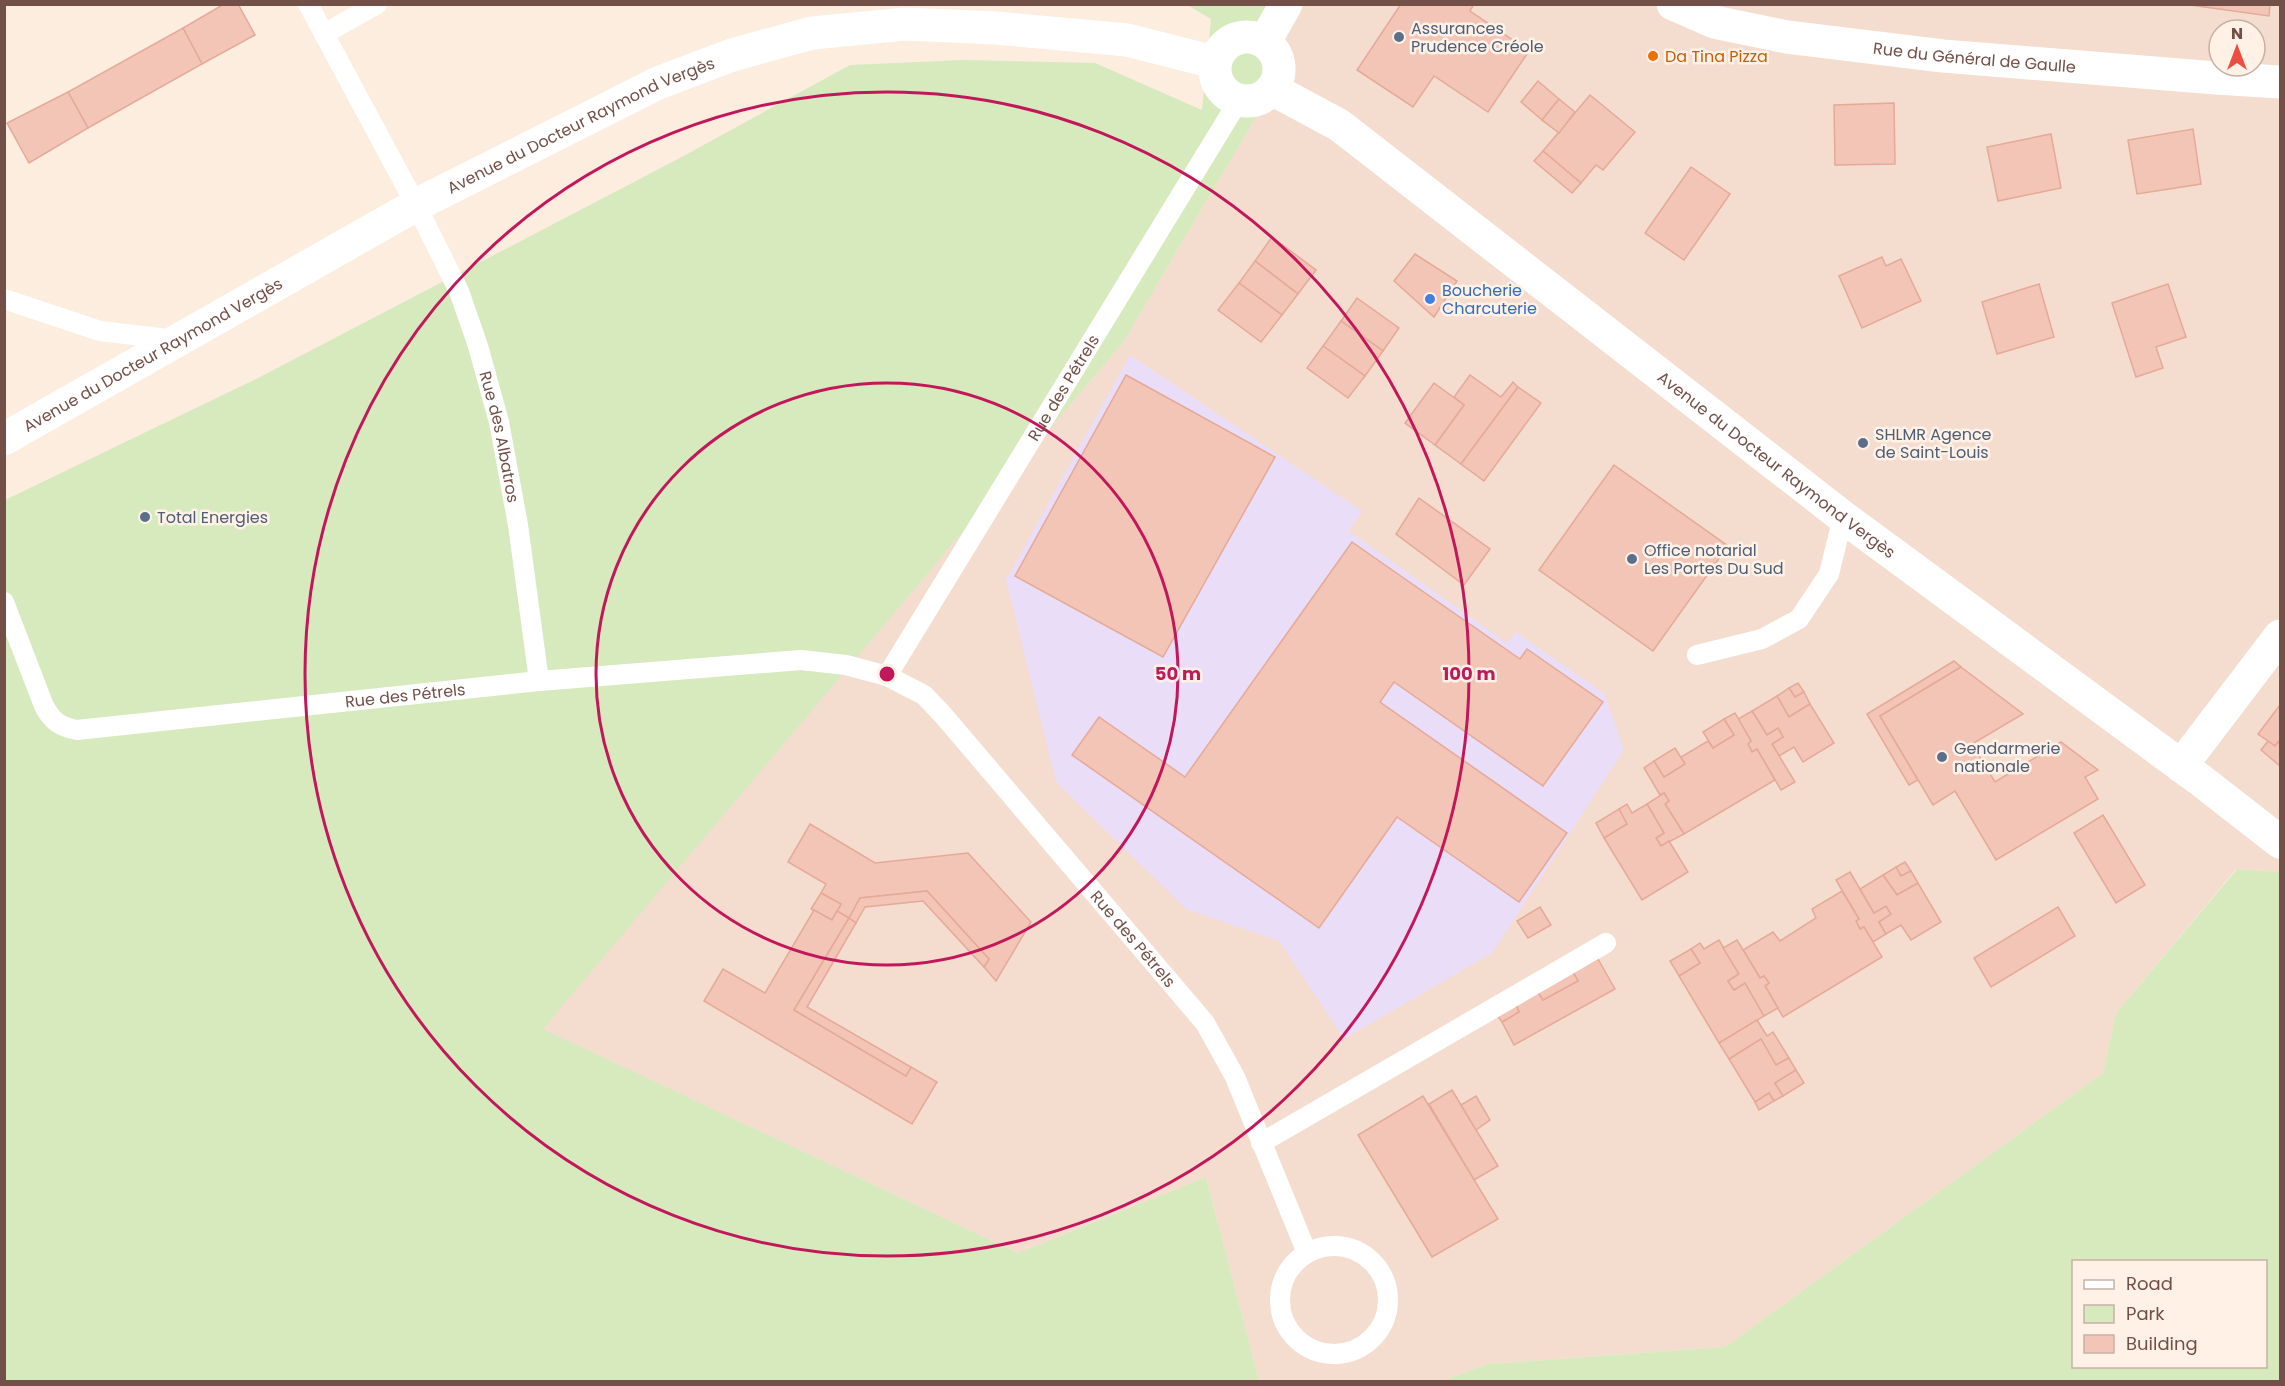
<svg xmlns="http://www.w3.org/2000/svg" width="2285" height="1386" font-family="Poppins,sans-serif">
<rect width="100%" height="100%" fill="#fceddf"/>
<path fill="#f4ddce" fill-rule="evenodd" d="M1276,5H2280V872L2236,869L2116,1013L2103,1073L1725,1347L1488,1364L1442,1381H1259L1206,1177L1018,1253L542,1029L1124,341L1256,117L1283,97ZM2219,30H2255V66H2219Z"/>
<path fill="#eaddf8" d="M1130,355L1362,511L1349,531L1507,643L1516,632L1605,694L1624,750L1492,953L1344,1039L1279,941L1186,909L1056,782L1006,580Z"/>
<g fill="#d6eabe" fill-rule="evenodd">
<path d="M1187,5H1276L1283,97L1256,117L1124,341L543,1029L1018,1253L1206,1177L1259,1381L5,1382V500L260,377L678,159L850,65L964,60L1095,63L1202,110L1211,19Z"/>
<path d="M2237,869L2280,872V1381H1442L1488,1364L1725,1347L2103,1073L2116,1013ZM2074,1262H2266V1366H2074Z"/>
</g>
<g fill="#f2c5b7" stroke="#e5a997" stroke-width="1.5">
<path d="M224,4H238L255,35L202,64L183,28Z"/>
<path d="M1401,4H1474L1470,11L1529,51L1488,112L1434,76L1413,107L1357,70Z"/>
<path d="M2183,4H2270L2269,16Z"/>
<path d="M183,28L202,64L88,128L68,92Z"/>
<path d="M1538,81L1559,99L1542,120L1521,102Z"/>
<path d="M68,92L88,128L29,163L7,123Z"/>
<path d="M1590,95L1635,132L1603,170L1596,165L1581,183L1543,151Z"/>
<path d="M1559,99L1575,112L1559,133L1542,120Z"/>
<path d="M1894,103L1895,164L1835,165L1834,105Z"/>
<path d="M2193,129L2201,184L2137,194L2128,140Z"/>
<path d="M2051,134L2061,188L1998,201L1987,147Z"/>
<path d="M1543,151L1581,183L1572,193L1534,161Z"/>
<path d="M1691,167L1730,194L1684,260L1645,233Z"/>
<path d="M1272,237L1316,270L1298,294L1255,261Z"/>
<path d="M1415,254L1457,281L1434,317L1394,281Z"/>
<path d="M1882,257L1886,266L1901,259L1921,301L1862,328L1839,276Z"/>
<path d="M1255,261L1298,294L1282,315L1239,283Z"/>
<path d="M1239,283L1282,315L1261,342L1218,310Z"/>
<path d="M2039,284L2054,337L1997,354L1982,302Z"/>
<path d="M2168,284L2186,337L2156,347L2163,368L2136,377L2112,303Z"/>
<path d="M1357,298L1399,328L1383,351L1341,321Z"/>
<path d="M1341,321L1383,351L1365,376L1323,346Z"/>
<path d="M1323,346L1365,376L1348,398L1307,368Z"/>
<path d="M1126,375L1275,457L1163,657L1015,576Z"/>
<path d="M1470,375L1501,397L1513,382L1518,387L1461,464L1435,445L1464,405L1454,397Z"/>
<path d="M1434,383L1464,405L1435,445L1405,423Z"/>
<path d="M1518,387L1541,403L1484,481L1461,464Z"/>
<path d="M1614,465L1728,546L1653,651L1539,570Z"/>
<path d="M1419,498L1490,549L1464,585L1396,534Z"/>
<path d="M1352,542L1520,659L1527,649L1603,702L1543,786L1394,682L1380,702L1567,833L1519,902L1397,817L1319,928L1072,755L1099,717L1185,777Z"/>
<path d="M1954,661L1961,667L1880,716L1918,780L1909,785L1867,714Z"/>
<path d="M1961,667L2023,714L1972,744L1995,782L2061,742L2098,770L2085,777L2098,799L1996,860L1955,791L1933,805L1880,716Z"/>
<path d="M1798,683L1804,692L1795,697L1789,688Z"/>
<path d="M1789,688L1795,697L1804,692L1810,704L1789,717L1777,696Z"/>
<path d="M1777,696L1789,717L1810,704L1834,743L1803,762L1794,747L1779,756L1772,744L1783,737L1778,728L1767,735L1752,711Z"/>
<path d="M2280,705V744L2278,742L2275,746L2258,734Z"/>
<path d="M1752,711L1767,735L1778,728L1783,737L1772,744L1795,782L1781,790L1757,749L1752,752L1748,744L1751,741L1738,719Z"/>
<path d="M1735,713L1751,741L1748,744L1752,752L1757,749L1775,780L1684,834L1665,804L1669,801L1664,793L1660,795L1644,768L1654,761L1664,777L1685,764L1681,757L1708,741L1713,748L1734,735L1724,719Z"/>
<path d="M1724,719L1734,735L1713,748L1703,732Z"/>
<path d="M2268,741L2275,746L2278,742L2280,744V766L2261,750Z"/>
<path d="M1675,748L1685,764L1664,777L1654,761Z"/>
<path d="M1664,793L1669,801L1665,804L1684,834L1661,846L1656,838L1664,833L1647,804Z"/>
<path d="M1627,804L1632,813L1647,804L1664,833L1656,838L1661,846L1669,841L1688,872L1642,900L1604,838L1627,824L1619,809Z"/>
<path d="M1619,809L1627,824L1604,838L1596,823Z"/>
<path d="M2103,815L2145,885L2116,903L2074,833Z"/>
<path d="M810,824L875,863L968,853L1031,922L996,981L984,967L989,959L927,891L860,898L849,918L837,911L841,904L821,893L826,884L788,862Z"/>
<path d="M1905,862L1911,871L1901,876L1896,867Z"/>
<path d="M1896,867L1901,876L1911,871L1918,883L1897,895L1883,875Z"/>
<path d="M1850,872L1874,913L1886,906L1891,914L1879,922L1886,934L1873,942L1864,927L1860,929L1856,921L1859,919L1836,880Z"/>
<path d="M1883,875L1897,895L1918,883L1941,922L1911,940L1901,925L1886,934L1879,922L1891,914L1886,906L1874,913L1860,889Z"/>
<path d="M927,891L989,959L984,967L923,901L865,907L856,923L849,918L860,898Z"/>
<path d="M1842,891L1859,919L1856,921L1860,929L1864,927L1882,957L1783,1017L1765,986L1769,983L1764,976L1760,978L1743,950L1773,932L1780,941L1816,918L1812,909Z"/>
<path d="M821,893L841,904L832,920L811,909Z"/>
<path d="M1540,907L1551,925L1528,938L1517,921Z"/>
<path d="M2058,907L2075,936L1991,987L1974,958Z"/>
<path d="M814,910L832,920L837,911L849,918L794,1010L906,1076L911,1067L937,1082L912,1124L704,1001L723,969L765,993Z"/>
<path d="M849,918L856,923L807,1007L911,1067L906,1076L794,1010Z"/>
<path d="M1719,940L1739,974L1728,981L1734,990L1745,983L1764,1016L1719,1043L1679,976L1700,963L1691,949L1700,943L1704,949Z"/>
<path d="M1737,940L1760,978L1764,976L1769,983L1765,986L1778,1008L1764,1016L1745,983L1734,990L1728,981L1739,974L1723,948Z"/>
<path d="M1691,949L1700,963L1679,976L1670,961Z"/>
<path d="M1598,959L1615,989L1514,1045L1502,1022L1519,1012L1516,1005L1538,992L1543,1000L1578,981L1573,972Z"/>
<path d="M1573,972L1578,981L1543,1000L1538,992Z"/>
<path d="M1516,1005L1519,1012L1502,1022L1497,1015Z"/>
<path d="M1757,1020L1767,1036L1773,1032L1789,1058L1776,1065L1761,1039L1729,1059L1719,1043Z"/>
<path d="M1761,1039L1776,1065L1789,1058L1796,1070L1775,1083L1783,1096L1774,1101L1769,1093L1755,1102L1729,1059Z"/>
<path d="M1796,1070L1804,1083L1783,1096L1775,1083Z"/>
<path d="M1452,1090L1498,1166L1474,1180L1429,1104Z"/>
<path d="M1769,1093L1774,1101L1759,1110L1755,1102Z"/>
<path d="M1423,1096L1498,1219L1432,1257L1358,1135Z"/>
<path d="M1476,1096L1490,1120L1476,1130L1461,1105Z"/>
</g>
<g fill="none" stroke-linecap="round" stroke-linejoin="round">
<g stroke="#fff" stroke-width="20">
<path id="s1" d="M308,4L416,205L459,291L478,346L499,422L518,525L539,681"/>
<path d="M324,34L377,4"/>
<path d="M4,299L100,331L176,340"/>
<path id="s2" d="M4,602L44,706C52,721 60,727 77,730L539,681L801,660L846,665L887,676L924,695L943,715L1205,1023L1235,1077L1307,1253"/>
<path d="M1697,655L1762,639L1799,619L1829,574L1843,517"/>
<path id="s3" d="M887,676L1239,100"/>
<path d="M1261,1143L1606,943"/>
<circle cx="1334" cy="1300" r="54"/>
</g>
<path stroke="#fff" stroke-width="33" d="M2181,766L2280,636"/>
<g stroke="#fff" stroke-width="33">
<path id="s4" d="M1673,4L1714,22L1787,37L1943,56L2216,78L2280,82"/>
<circle cx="1247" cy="69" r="32"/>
<path d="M1265,41L1286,4"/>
<path id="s5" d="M1272,89L1339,125L1843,517L2203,782L2280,842"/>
<path id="s6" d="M4,439L416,205L658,83L732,55L812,33L906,24L996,28L1127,40L1214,62"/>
</g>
</g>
<g fill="none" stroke="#c2185b" stroke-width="3">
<circle cx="887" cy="674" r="291"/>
<circle cx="887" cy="674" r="582"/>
</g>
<g fill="#5c6f8a" stroke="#fff1e6" stroke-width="2">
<circle cx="1399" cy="37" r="6"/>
<circle cx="1863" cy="443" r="6"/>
<circle cx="145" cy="517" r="6"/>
<circle cx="1632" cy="559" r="6"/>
<circle cx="1942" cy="757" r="6"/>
</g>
<circle fill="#e8710a" stroke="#fff1e6" stroke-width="2" cx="1653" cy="56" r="6"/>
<circle fill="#3f7fe0" stroke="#fff1e6" stroke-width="2" cx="1430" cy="299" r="6"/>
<g text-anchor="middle" stroke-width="5" stroke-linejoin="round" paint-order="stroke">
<g font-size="16" fill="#4e5e75" stroke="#fff1e6" text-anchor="start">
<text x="1411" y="34">Assurances<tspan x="1411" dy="18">Prudence Créole</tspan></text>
<text x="1875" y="440">SHLMR Agence<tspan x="1875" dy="18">de Saint-Louis</tspan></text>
<text x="157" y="523">Total Energies</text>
<text x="1644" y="556">Office notarial<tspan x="1644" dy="18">Les Portes Du Sud</tspan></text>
<text x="1954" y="754">Gendarmerie<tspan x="1954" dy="18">nationale</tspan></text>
</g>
<g font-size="16" fill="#c56008" stroke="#fff1e6" text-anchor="start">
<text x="1665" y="62">Da Tina Pizza</text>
</g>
<g font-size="16" fill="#735047" stroke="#fff1e6">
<text dy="6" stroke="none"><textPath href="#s4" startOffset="308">Rue du Général de Gaulle</textPath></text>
<text dy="6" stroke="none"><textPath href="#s6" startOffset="657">Avenue du Docteur Raymond Vergès</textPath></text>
<text dy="6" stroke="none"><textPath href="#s6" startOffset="171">Avenue du Docteur Raymond Vergès</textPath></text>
<text dy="6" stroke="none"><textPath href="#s3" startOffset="338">Rue des Pétrels</textPath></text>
<text dy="6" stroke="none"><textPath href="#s1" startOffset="476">Rue des Albatros</textPath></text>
<text dy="6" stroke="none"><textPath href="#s5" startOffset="630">Avenue du Docteur Raymond Vergès</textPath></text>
<text dy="6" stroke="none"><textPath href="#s2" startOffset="484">Rue des Pétrels</textPath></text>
<text dy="6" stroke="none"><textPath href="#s2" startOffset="1332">Rue des Pétrels</textPath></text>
</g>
<g font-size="16" fill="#366cbe" stroke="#fff1e6" text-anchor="start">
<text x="1442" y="296">Boucherie<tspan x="1442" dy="18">Charcuterie</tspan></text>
</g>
</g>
<circle cx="887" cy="674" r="9" fill="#c2185b" stroke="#fff1e6" stroke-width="3"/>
<g font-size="18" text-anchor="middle" font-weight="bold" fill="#c2185b" stroke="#fff1e6" stroke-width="5" stroke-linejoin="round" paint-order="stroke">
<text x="1178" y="680">50 m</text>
<text x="1469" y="680">100 m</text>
</g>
<rect width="2285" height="1386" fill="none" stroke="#735047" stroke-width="12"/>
<rect x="2072" y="1260" width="195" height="108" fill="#fff1e6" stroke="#c7b1a6" stroke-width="1.5"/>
<rect x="2084" y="1280" width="30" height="9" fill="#ffffff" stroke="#c7b1a6" stroke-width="1.5"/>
<text x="2126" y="1290" font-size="18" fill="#735047">Road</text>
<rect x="2084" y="1305" width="30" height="18" fill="#d6eabe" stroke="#c7b1a6" stroke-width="1.5"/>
<text x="2126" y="1320" font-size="18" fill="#735047">Park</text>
<rect x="2084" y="1335" width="30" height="18" fill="#f2c5b7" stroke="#c7b1a6" stroke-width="1.5"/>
<text x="2126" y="1350" font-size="18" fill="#735047">Building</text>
<g transform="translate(2237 48)"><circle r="28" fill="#fff1e6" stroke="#c7b1a6" stroke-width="1.5"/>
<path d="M0-4.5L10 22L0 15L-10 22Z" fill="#ea4d41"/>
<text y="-9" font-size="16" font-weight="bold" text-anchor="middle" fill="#735047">N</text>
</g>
</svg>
